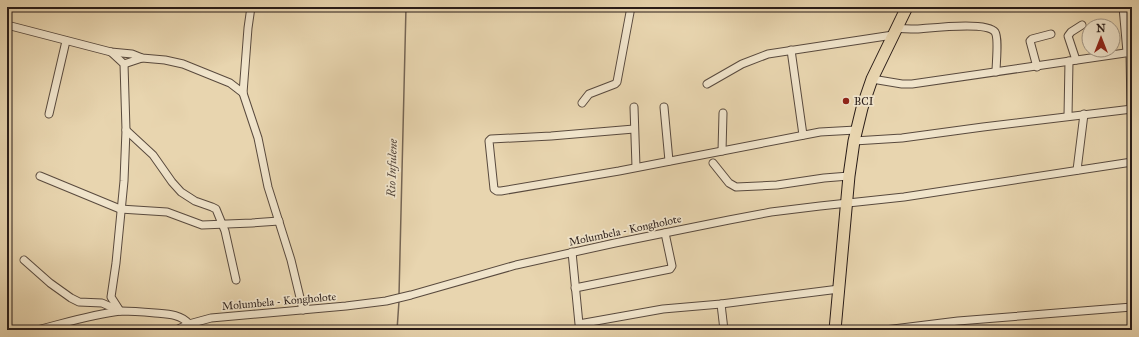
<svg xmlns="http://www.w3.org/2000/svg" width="1139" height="337" font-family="'IM FELL Great Primer',serif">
<rect width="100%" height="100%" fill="#e8d5af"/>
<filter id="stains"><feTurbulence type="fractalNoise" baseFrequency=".005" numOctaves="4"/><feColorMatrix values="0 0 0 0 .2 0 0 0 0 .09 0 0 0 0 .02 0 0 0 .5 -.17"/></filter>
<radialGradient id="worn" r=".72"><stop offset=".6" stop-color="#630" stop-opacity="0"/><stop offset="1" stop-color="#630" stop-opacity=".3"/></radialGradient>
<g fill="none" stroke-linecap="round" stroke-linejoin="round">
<g stroke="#756554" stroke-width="1.5">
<path d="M399,295L406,7"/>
<path d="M397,330L399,301"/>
</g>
<defs>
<g id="minor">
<path d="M251,7L248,28L243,93L258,138L268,187L291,260L303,310"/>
<path d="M1123,7L1127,52"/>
<path d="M7,25L111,52L132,54L142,58L165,60L183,64L230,83L243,93"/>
<path d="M896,28C903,29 911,29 918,29C932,28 987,21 995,32C999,38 996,63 996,72"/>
<path d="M791,50L803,135"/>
<path d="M111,52L124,64L126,130L124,181L116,263L111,297L120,311"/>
<path d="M1130,52L1131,109"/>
<path d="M1076,60L1068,36L1071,32L1082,25"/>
<path d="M124,64L142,58"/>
<path d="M1037,67L1030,41L1032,39L1051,34"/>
<path d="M872,79L902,84H912L1132,52"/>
<path d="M707,84L742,64L768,54L893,35"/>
<path d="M582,103L589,94L615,84L617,82L631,7"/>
<path d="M634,107L636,167"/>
<path d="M664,107L669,161"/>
<path d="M49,114L66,41"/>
<path d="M1068,116L1069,61"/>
<path d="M634,129L551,136L491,139L489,141L494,189L497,191H501L619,171L820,132L856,130"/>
<path d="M126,130L153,155L172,182L181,192L195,201L212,207L216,209L225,231L236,280"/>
<path d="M854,141L902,138L983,127L1132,109"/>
<path d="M722,151L723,113"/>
<path d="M713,163L729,183L736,187L777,185L824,178L849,176"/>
<path d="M1077,170L1084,114"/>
<path d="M40,176L120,209L167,212L202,225L252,223L279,221"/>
<path d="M572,252L579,324L663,309L721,304L839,289"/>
<path d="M24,260L50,283L71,298L79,302L102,303L118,310"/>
<path d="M575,288L670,269L672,266L665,233"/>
<path d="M721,304L724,330"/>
<path d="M37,330C65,323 93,314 121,311C132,311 144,312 155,313C167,314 181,314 189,324V330"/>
<path d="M176,330L189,324L211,318L346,306L386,301L411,295L516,265L615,243L729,220L771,212L820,206L904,197L1132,162"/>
<path d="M885,330L958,321L1132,307"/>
</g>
<path id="highway" d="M835,330L849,176L854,141L862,108L872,79L907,7"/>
</defs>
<use href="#minor" stroke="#594a3e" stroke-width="9"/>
<use href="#highway" stroke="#291c18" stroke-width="13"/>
<use href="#minor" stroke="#f0e4cb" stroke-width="7"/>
<use href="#highway" stroke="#e8d5af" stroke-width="11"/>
</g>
<circle fill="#8f2418" stroke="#f0e4cb" stroke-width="1.5" cx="846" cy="101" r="4"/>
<g text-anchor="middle" stroke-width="3.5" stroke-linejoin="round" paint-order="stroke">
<g font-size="11" fill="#291c18" stroke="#f0e4cb" text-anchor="start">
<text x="854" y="105">BCI</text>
</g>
<g font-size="11" fill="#291c18" stroke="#f0e4cb">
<text transform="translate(625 230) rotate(-12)" y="4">Molumbela - Kongholote</text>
<text transform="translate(279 301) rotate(-5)" y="4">Molumbela - Kongholote</text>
</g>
<g font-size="12" font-style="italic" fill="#55473b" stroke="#f0e4cb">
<text transform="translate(392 168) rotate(-88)" y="4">Rio Infulene</text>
</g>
</g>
<rect width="1139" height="337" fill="none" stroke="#e8d5af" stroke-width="24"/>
<rect x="8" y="8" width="1123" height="321" fill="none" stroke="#291c18" stroke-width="2"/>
<rect x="12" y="12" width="1115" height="313" fill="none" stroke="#291c18"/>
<g transform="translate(1101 38)"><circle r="19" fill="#f0e4cb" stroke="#a09483"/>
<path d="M0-3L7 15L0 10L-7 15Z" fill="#8f2418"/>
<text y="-6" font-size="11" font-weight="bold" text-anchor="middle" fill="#291c18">N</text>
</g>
<rect width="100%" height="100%" filter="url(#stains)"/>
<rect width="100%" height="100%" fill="url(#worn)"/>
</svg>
